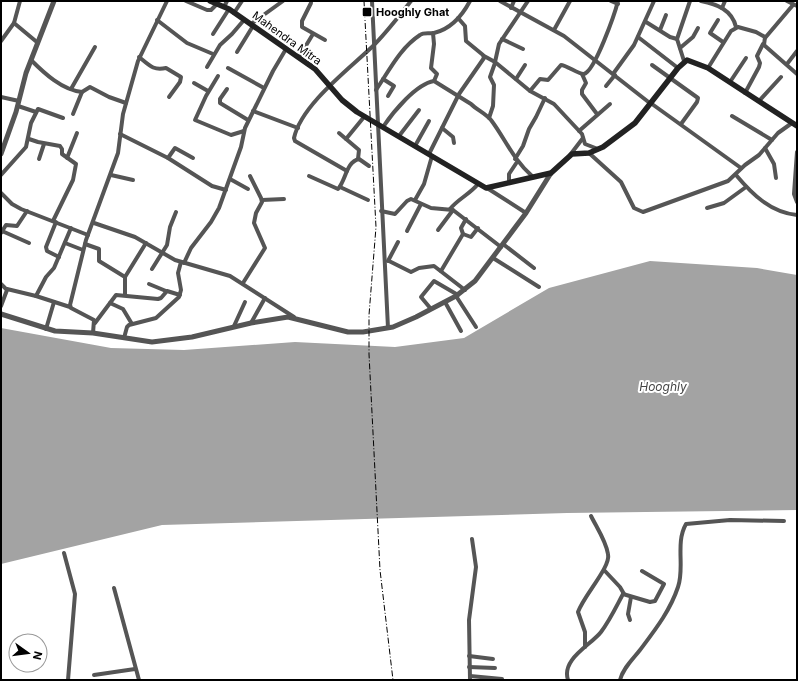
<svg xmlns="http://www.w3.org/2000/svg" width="798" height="681" font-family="Inter,sans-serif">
<rect width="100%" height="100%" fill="#fff"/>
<path fill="#a3a3a3" d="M650,261L757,268L797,275V510L567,513L162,525L1,564V328L111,348L184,350L295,342L395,347L464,338L549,288Z"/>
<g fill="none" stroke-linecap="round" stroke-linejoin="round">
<g stroke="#555" stroke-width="4">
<path d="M20,1L14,23L38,43"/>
<path d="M186,1L207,10H211L217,4"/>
<path d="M372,1L388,328"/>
<path d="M500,1L564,36L651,104"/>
<path d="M528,1L499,44L495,62L530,91L540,79L548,80L561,65C566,65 580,75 584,74C595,71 615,13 618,1"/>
<path d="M611,1L618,4"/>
<path d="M701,1C717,4 732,10 736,27"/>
<path d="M787,1L797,6"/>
<path d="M311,3L302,21V27L325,40"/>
<path d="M224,7L227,1"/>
<path d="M511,8L514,1"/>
<path d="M722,8L725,1"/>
<path d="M234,13L242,1"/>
<path d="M157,20L187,43L213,54"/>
<path d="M718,20L710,33L723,42"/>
<path d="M646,22L670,37L677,39"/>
<path d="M251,24L283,1"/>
<path d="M554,30L570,1"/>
<path d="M660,30L666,15"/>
<path d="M433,33L434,44L431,68L437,74L434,81"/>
<path d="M213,34L229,9"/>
<path d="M638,37L678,68"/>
<path d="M765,38L793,5"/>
<path d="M502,39L523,49"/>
<path d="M1,41L14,23"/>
<path d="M680,48L693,37L698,28"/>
<path d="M237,52L253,26"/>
<path d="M484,56L495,62"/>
<path d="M139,57C149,65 153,71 166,68L181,77L180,82L169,97"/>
<path d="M299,57L313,34"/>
<path d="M31,60C44,73 62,90 82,92L90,87L109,97L126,103"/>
<path d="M684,61L677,39L690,1"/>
<path d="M787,64L797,51"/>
<path d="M652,65L698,98L697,102L681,124"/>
<path d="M207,67L220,45L232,34L244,20"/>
<path d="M228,68L264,88"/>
<path d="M708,68L731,31L738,27L756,32L765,37L764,45L797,74"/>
<path d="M582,74L586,83L582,90V94L597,114"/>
<path d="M613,74L634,45L654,1"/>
<path d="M218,76L206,96L195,120L231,135L244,131"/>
<path d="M383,79L394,86L388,96"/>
<path d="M516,79L525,65"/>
<path d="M730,82L746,58"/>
<path d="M194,83L208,91"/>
<path d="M606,86L615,75"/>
<path d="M71,89L95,47"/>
<path d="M227,89L220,99V103L248,120"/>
<path d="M376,90C389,71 400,48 420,35C424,32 430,34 434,33C451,29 462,16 470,1"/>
<path d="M530,91L554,104L582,134L585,144L598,149"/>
<path d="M745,93L759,67L760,63L757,56L763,44"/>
<path d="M1,97L19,101"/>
<path d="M759,101L781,77"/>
<path d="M652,104L741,168"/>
<path d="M18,106L36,112"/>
<path d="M253,111L298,128"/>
<path d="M73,114L82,92"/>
<path d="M732,116L772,140"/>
<path d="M489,118L493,106L494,85L490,77L495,63"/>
<path d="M383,127C393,112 416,84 434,81L471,104C477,110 485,113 491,120C506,140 512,158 532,176"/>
<path d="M442,128L453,137L454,143"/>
<path d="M579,131L610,104"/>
<path d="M339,133L359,150L358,159"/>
<path d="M120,134L168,158L212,186L226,190"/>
<path d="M399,136L419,110"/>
<path d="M29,139L38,142L60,146L62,149V154L76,164L73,180L53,221"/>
<path d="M346,139L364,117"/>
<path d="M415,146L429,121"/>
<path d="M765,148L774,164L776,178"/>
<path d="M797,152L794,194L797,202"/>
<path d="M589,153L621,182L634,208L643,212L728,181L745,165L759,155L778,133L792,123"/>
<path d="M429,154L459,94L484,58L483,55L466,41L465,26L458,18"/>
<path d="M570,155L583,138"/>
<path d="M67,158L77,133"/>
<path d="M168,158L175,148L193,158"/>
<path d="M39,159L44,144"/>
<path d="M515,159L523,146L529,129L536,117L545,98"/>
<path d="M347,171L295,141L294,138C301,105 349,69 373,46C387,32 399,16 411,1"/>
<path d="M1,175L26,147L31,123L38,109L63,118"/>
<path d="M111,175L133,180"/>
<path d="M736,175C752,194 770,212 797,215"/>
<path d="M309,176L338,189C346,180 346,162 359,159L369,166"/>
<path d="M230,179L248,189"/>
<path d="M509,182V174L517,162"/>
<path d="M340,187L368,200"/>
<path d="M487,188L526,213"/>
<path d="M1,193L12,204L21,209L88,235"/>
<path d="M262,200L284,199"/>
<path d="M415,200L424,184L432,156"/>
<path d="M707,208L724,203L746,187"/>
<path d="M450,209C458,199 470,194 478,184"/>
<path d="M381,211L395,214L407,201L411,199L431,208L453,210L501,247"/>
<path d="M466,219L461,228L463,234L471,237L478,228"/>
<path d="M56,222L46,247L47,251L59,257"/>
<path d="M94,223L135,237L175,260L230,276L294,317"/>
<path d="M438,230L453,210"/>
<path d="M2,231L29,243"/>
<path d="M407,231L421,204"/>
<path d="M1,233L6,225L17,226L27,211"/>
<path d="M65,243L83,250"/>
<path d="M85,244L99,249V261L125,277"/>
<path d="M503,244L534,268"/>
<path d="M493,258L539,287"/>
<path d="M388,261L398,242"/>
<path d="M389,261L411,272L419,268L434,266L465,290"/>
<path d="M184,263L191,248L211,222L219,208L241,147L245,128L273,71L286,49"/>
<path d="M152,269L167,245L170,227L176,212"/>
<path d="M441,271L463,234"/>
<path d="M243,283L265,248L254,223L256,213L262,202L261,198L250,176"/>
<path d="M1,284L7,290L1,306"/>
<path d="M149,284L166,291"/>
<path d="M7,289L36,296L70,307"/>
<path d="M125,294V277L146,243"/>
<path d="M36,296L46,277L54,268L71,228"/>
<path d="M456,296L476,327"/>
<path d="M445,302L461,331"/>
<path d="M110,303L123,309L132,324"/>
<path d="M431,309L421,297L434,281L458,295"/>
<path d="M95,323L116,295L158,299L161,298L167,291L180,295"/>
<path d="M251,323L265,298"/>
<path d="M234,326L245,302"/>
<path d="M46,329L54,302"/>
<path d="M93,333L94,320L71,308L70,305L86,240L118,153L123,114L138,61L167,1"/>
<path d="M124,338L127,327L129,325L156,318L179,297L181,290L178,273L181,262"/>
<path d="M64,553L75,594L68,680"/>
<path d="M604,570L620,587L624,594"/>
<path d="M114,588L139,680"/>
<path d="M630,620L628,614L631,597"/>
<path d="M585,647V632L578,612C584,595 611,567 608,554C606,541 597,528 591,516"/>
<path d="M469,656L493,659"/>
<path d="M469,667L495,668"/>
<path d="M94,675L135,669"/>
<path d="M470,676L502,679"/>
<path d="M470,680L469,620L476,567L472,539"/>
<path d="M568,680C561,659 591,645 601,632C610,620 616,607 623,594L650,602L655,601L664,584L642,571"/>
<path d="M620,680C623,668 633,659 640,650C655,630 670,611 678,587C685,568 675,543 686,524L730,520L784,521"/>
</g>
<g stroke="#555" stroke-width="5">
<path d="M1,154L16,112L26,73L54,1"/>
<path d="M1,314L55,331L93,333L152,342L192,337L251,323L288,317L348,332H363L393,327L416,317L456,296L475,281L526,213L551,173"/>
</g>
<path stroke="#222" stroke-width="5.5" d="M210,1L229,9L315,69L342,100L357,112L486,188L551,173L572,154L589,153L603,147L635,123L678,68L687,60L708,68L797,126"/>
<path stroke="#000" stroke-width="1" stroke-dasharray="6 2 1 2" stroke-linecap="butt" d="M364,1L376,227L369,315V354L380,570L393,680"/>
</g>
<rect fill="#000" stroke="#fff" stroke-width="1.5" x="362" y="7" width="10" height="10" rx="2"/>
<g text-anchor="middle" stroke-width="4" stroke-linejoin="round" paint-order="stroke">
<g font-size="11" font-weight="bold" fill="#000" stroke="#fff" text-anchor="start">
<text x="376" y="16">Hooghly Ghat</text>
</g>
<g font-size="11" fill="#000" stroke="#fff">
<text transform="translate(287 38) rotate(36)" y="4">Mahendra Mitra</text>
</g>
<g font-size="12" font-style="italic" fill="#444" stroke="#fff">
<text x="663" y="391">Hooghly</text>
</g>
</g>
<rect width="798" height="681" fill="none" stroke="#000000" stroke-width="4"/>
<g transform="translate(28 653) rotate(104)"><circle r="19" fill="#ffffff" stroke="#999999"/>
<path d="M0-3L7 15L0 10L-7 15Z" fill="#000000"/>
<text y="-6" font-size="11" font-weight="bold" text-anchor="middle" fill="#000000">N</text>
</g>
</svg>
